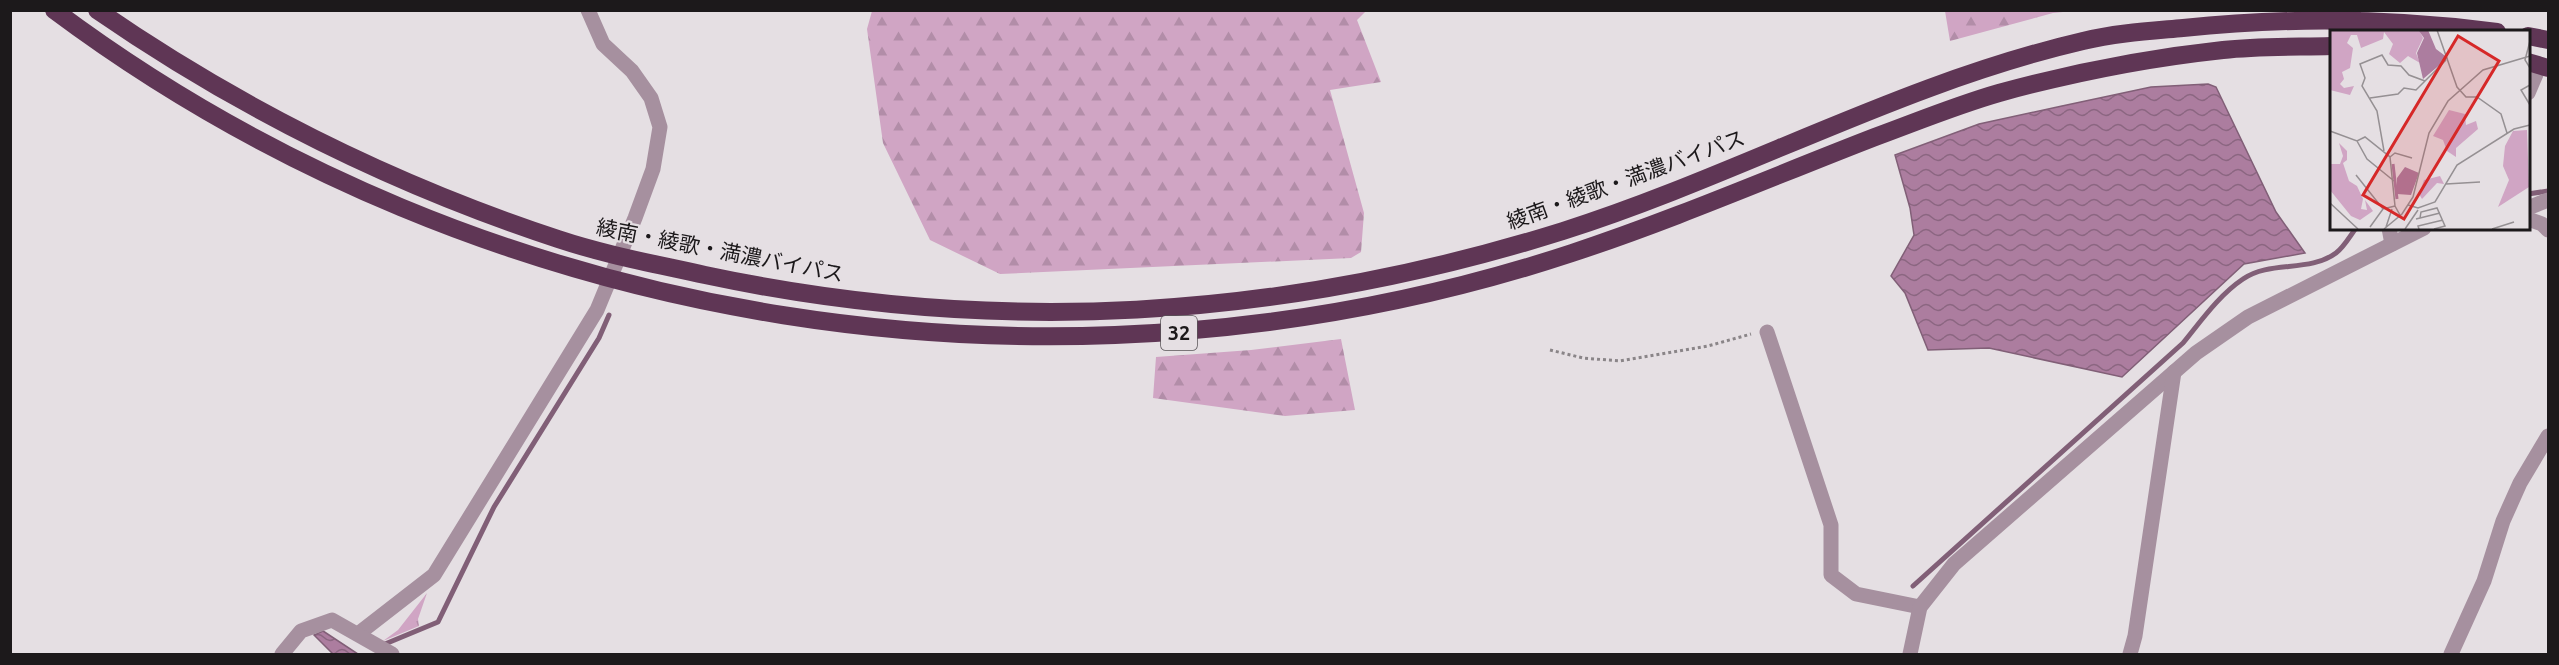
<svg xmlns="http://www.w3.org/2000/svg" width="2559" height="665" font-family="Ubuntu,'Noto Sans JP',sans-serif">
<defs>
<pattern id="grass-tufts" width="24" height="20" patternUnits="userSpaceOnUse" patternTransform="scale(1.5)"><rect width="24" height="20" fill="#d0a5c4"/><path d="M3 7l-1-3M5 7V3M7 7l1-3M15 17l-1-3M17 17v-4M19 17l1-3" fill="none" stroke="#b28da8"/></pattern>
<pattern id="forest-firs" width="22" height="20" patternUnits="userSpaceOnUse" patternTransform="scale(1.5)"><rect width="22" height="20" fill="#d0a5c4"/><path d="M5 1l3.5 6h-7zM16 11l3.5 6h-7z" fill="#b28da8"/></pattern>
<pattern id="water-waves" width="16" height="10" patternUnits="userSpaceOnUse" patternTransform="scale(1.5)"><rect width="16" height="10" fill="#ac7d9f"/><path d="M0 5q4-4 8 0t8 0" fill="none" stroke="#8b6681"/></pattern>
</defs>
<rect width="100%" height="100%" fill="#e5dfe3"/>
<path fill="url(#grass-tufts)" d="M427,593L418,619L419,626L383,641L398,630Z"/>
<g fill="url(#forest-firs)">
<path d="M872,11H1366L1357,20L1381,82L1330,90L1364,213L1361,252L1351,258L1000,274L930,240L883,143L867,29Z"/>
<path d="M1945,11V10L2073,11L2053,13L1950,41Z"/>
<path d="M1341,339L1355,410L1285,416L1153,398L1156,357L1251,350Z"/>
</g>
<g fill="url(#water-waves)" stroke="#815f77" stroke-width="1.5">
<path d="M2208,84L2216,87L2276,212L2305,253L2244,264L2122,377L1989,348L1928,350L1905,293L1891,276L1914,235L1910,208L1895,155L1979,124L2062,106L2151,87Z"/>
<path d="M323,631L358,654H333L314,635Z"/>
</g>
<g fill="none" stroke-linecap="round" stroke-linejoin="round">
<g stroke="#815f77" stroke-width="5">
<path d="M2528,194L2548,191"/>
<path d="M1913,586L2183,343C2201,321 2219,295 2243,279C2270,260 2309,273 2336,253C2344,247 2350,236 2356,228"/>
<path d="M377,654L385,644L438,622L494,507L599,338L609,315"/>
</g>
<path stroke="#8a8588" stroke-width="3" stroke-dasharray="3 3" stroke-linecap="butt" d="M1550,350L1583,358L1620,361L1708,346L1751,334"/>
<g stroke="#a6909f" stroke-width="15">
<path d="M2528,93L2540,65"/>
<path d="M2528,208L2548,200"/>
<path d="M2528,219L2542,224L2548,230"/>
<path d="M2389,228L2392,244"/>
<path d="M1767,332L1831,525V575L1856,594L1920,607"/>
<path d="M358,634L434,575L597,310L635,218L653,169L660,127L651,98L632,71L603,44L588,10"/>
<path d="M282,654L301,631L332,620L392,654"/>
<path d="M1910,654L1920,607L1954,564L2196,353L2248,317L2424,228"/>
<path d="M2130,654L2135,636L2174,372"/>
<path d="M2451,654L2484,581L2503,521L2520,483L2548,436"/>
</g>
<path stroke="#724d69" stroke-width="15" d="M2353,10L2357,32"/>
<g stroke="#5f3655" stroke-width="18">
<path d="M54,10C485,332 1063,421 1572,253C1675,219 1774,176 1875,137C1916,122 1957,105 1999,93C2072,73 2148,58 2223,50C2259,46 2295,47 2331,46"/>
<path d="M97,10C239,108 394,185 558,239C606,255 656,264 705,275C996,337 1279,320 1563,231C1739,175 1902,83 2083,41C2116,33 2150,31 2183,28C2289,17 2392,18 2497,32"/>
<path d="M2528,36L2548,40"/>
<path d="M2528,62L2548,68"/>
</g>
</g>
<g text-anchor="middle" stroke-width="4.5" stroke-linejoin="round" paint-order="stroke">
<rect fill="#e5dfe3" stroke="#585457" stroke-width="1.5" x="1161" y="316" width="36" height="34" rx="4.5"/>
<g font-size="20" font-weight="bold" fill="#1c191b">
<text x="1179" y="340">32</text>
</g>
<g font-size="21" fill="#1c191b" stroke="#e5dfe3">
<text transform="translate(1626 180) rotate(-20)" y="7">綾南・綾歌・満濃バイパス</text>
<text transform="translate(720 251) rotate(11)" y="7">綾南・綾歌・満濃バイパス</text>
</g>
</g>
<g transform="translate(2330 30)">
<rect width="200" height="200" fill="#e5dfe3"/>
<path d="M0,0H89L93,8L86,23L90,33L78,26L70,33L59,24L63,14L54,2L53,9L31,18L27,5H21L17,13L23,18L20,38L12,42L14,49L10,54L14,58L24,56L20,65L0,60ZM119,80L135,84L136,95L146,91L148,99L126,118V127L117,121L113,110L103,106ZM197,100L199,157L168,177L179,150L173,136L175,116L183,101ZM9,113L17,121V130L13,133L19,151L27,156L33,169L31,179L37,180L35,170L43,181L30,190L21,186L0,160V134H10L13,126ZM110,146L114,154L107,153L92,169L89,164L94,150Z" fill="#d0a5c4"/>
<path d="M98,0L106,19L118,28L93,49L87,23L94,8L89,1ZM75,137L89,143L81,165L67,164V148Z" fill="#ac7d9f"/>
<path fill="none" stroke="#ac7d9f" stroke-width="3" d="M63,134L67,169"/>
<path fill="none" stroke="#959093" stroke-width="1.5" d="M107,0L127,57L136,67H147L171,84L177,103M200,11L195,30L200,38M200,55L191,60L200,75M40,68L68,64L74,58L86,60L116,30M0,101L27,111L35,107L60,127L65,176L70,185M27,111L37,129L64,151M54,121L47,81L32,56L35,48L30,34L52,25L58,35L71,36L79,45L95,51M60,127L65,123L82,128M26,145L53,179L65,176M116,154L150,152M0,173L28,199M78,175L88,178L105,172L127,135L184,99L200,95M90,188L91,182L107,178L115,196L104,199M86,189L110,183M40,197L53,179M56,197L62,179M54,199L72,184L83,167L99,103L118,71L153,40L200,26M75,199L88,180M89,199L88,196L113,190M162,199L184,192"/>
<path fill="#d62828" fill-opacity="0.15" stroke="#d62828" stroke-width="3" d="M128,6L169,31L74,189L33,165Z"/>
<rect width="200" height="200" fill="none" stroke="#1c191b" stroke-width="3"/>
</g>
<rect width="2559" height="665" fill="none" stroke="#1c191b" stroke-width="24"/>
</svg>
